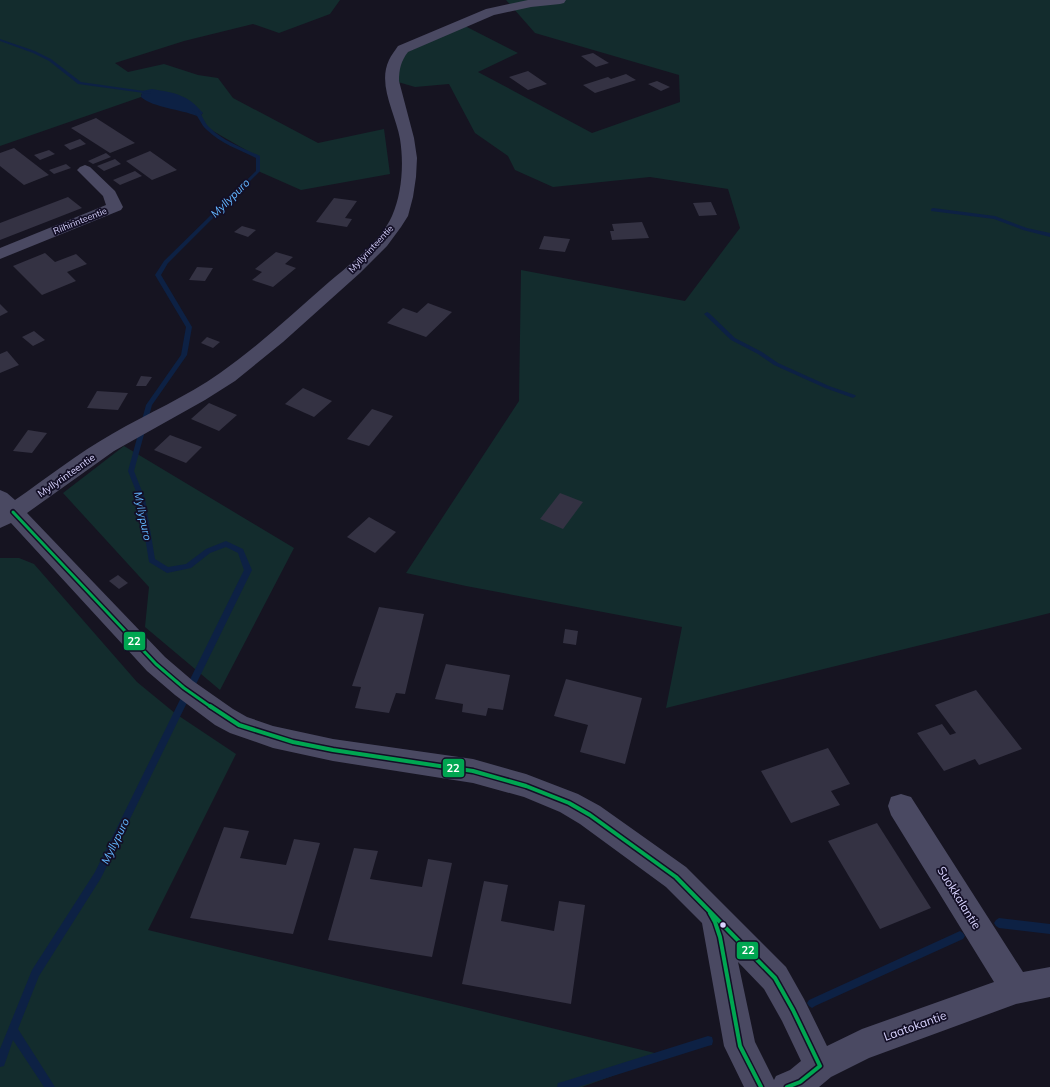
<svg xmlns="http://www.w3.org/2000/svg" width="1050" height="1087" font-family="Mulish,sans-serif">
<rect width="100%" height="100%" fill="#161421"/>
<g fill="#132c2d">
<path d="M0,0H340L330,14L279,33L253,24L184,41L115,63L128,72L164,64L198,75L218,78L233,98L318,143L384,129L390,174L301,190L258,171V157L206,127L201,115L203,113L141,94V97L0,146Z"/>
<path d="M506,0H1050V613L666,708L682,627L466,586L406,573L519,401L521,270L685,301L740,228L728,189L650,177L553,187L515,170L508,156L475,133L449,84L415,87L398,82L399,65L407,52L465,26L518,53L478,72L592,133L680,102L679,75L535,33Z"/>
<path d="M124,446L294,548L220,690L145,627L149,587L63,493Z"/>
<path d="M0,558H19L34,564L137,682L176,714L236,754L148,930L667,1056L582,1087H0Z"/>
</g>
<path fill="#0d2144" d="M152,89C175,93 187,94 203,113L201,115L197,116C180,109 154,108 141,97L142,91Z"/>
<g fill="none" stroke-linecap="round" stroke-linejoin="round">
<g fill="#0d2144" fill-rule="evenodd">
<path d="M0,39L35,51L51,59L81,82L151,92L153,93L151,94L78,84L49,61L33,53L0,41Z"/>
<path d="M192,108H196C203,114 203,122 210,128C223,141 243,148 260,156V171L168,263L161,275L192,327L187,355L152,405L134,471L145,499L155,559L168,567L186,564L206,549L226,541L243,549L252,570L101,878L39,976L18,1029L55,1087H44L13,1040L4,1066L0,1067V1049L32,970L95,872L244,570L238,553L226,547L210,553L191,568L167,573L149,562L139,499L128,471L146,405L181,355L186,327L155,275L164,261L256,171V158C240,150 220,143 207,130C200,124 199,116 192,110Z"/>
<path d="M933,208L995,216L1027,228L1050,233V237L1023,230L994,219L931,211V209Z"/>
<path d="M707,312L709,313L735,338L762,352L778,363L829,386L855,395L856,396L853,398L825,388L774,365L758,354L731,340L705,315L704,314Z"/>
<path d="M999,918L1050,924V934L999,928L996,926L994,923L996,920Z"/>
<path d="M960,931L963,933L965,936L963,939L815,1006L812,1008L809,1006L807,1003L809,1000Z"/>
<path d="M708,1036L712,1037L713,1041L712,1045L708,1046L578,1087H557L558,1083L562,1082Z"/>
</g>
</g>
<g fill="#343243">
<path d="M593,53L609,63L596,67L581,56Z"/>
<path d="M528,71L547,84L528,90L509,77Z"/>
<path d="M626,74L636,80L595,93L583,85L608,77L611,79Z"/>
<path d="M657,81L670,87L661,91L648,84Z"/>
<path d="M96,118L135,143L110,153L71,128Z"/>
<path d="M80,139L86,144L70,150L64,145Z"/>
<path d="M14,148L49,175L24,185L0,166V153Z"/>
<path d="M49,150L55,154L40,160L34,155Z"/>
<path d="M150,151L177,170L152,180L126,161Z"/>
<path d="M106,153L111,157L93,164L88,161Z"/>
<path d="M115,159L121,164L104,171L97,166Z"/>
<path d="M66,164L71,168L54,174L49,170Z"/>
<path d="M135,171L142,176L120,185L113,180Z"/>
<path d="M68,197L82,208L0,240V223Z"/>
<path d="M334,198L357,201L345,218L352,219L347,227L316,222Z"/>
<path d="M711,202L717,215L699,216L693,203Z"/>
<path d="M642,222L649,238L612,240L610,231H614L612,224Z"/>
<path d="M242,226L256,230L248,237L234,232Z"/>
<path d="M544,236L570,239L565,252L539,249Z"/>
<path d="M276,252L293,257L285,264L296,268L273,287L252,280L262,272L255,269Z"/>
<path d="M45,253L55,262L76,254L87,264L67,272L76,281L42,295L13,266Z"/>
<path d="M197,267L213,268L205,281L189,280Z"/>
<path d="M428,303L452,312L426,337L387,323L403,308L417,313Z"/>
<path d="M0,304L8,312L0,316Z"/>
<path d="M34,331L45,340L33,346L22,337Z"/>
<path d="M207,337L220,342L213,348L201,343Z"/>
<path d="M7,351L19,365L0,373V354Z"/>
<path d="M141,376L152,377L146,386H136Z"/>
<path d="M303,388L332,401L314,417L285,404Z"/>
<path d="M97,391L128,393L118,410L87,408Z"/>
<path d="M209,403L237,415L219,431L191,419Z"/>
<path d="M372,409L393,416L369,446L347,439Z"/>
<path d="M28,430L47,433L32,453L13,451Z"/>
<path d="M170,435L202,447L186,463L154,450Z"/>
<path d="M560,493L583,502L563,529L540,519Z"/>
<path d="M369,517L396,532L375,553L347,537Z"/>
<path d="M118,575L128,583L119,589L109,581Z"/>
<path d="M379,607L424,614L405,694L396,693L389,713L355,708L361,687L352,686Z"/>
<path d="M565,629L578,631L576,645L563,643Z"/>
<path d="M446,664L510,675L503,710L488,708L486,716L462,712L463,704L435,699Z"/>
<path d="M566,679L642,698L625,764L580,752L588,725L554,716Z"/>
<path d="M976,690L1022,749L979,765L975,759L944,771L917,733L942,724L950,735L956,733L935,705Z"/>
<path d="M828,748L850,784L831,791L840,805L791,823L761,771Z"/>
<path d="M877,823L931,908L880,929L828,841Z"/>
<path d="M224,827L249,831L240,858L286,865L294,839L320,843L293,934L190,918Z"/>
<path d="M354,848L378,851L370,879L422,887L428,859L452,863L432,957L328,940Z"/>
<path d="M484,881L508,885L501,921L554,931L559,901L585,905L571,1004L462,984Z"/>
</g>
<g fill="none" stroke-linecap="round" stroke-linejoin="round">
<g fill="#4a4962" fill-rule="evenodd">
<path d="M528,0H566L564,3L560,4L531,7L494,15L408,52C401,61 399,69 399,81L414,138L417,158L416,177L413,197L408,216L401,227L387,246L360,273L283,342L235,381L205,400L114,451L27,513L165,657L193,681L233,709L247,717L273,726L333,739L473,759L526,774L578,794L600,806L686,867L786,967L804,999L827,1046L862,1029L994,982L891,815L888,806L891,797L901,794L911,797L1023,972L1050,967V997L1016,1004L869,1058L831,1077L819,1087H744L724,1046L702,923L666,887L580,824L560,812L524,797L473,783L333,761L273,748L230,733L215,725L175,695L147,671L11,523L0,528V490L7,493L15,500C47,478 78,453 112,434C148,413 186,397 220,373C259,346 293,313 329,282C349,265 381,241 392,216C402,193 404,164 400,139C396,114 377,85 389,60C391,55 395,51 398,46L486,9ZM738,962L764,989L782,1021L801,1061L790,1070L776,1076L774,1080L755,1042Z"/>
<path d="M85,165L90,167L115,191L123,207L121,210L0,259V248L106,205L103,196L77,170L80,167Z"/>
</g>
<defs>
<path id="bus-1-far1" d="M13,512L156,664L184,688L211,707"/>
<g id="bus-1">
<path d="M210,706L239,725L293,742L333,750L473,771L526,786L569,803L590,815L676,877L775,978L793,1010L820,1066L800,1082L787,1087"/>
<path d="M710,913L715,922L720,937L740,1046L761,1087"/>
</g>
</defs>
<use href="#bus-1-far1" stroke="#130f26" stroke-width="6"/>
<use href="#bus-1" stroke="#130f26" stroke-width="7"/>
<use href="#bus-1-far1" stroke="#00a651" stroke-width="3"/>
<use href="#bus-1" stroke="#00a651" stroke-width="4"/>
</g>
<circle fill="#d9d4ff" stroke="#130f26" stroke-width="1.5" cx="723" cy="925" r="3.5"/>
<g text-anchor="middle" stroke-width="3.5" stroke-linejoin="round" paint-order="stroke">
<g font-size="9" fill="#d9d4ff" stroke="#130f26">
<text transform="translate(80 221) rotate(-22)" y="3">Riihirinteentie</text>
<text transform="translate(371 249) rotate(-47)" y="3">Myllyrinteentie</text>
</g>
<g font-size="10" fill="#d9d4ff" stroke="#130f26">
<text transform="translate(66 475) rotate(-35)" y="4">Myllyrinteentie</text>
</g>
<g font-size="11" font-style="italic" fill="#62b6ff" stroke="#130f26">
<text transform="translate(230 198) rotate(-45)" y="4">Myllypuro</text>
<text transform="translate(143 516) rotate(78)" y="4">Myllypuro</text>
<text transform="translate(115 841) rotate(-64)" y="4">Myllypuro</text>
</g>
<g font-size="12" fill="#d9d4ff" stroke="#130f26">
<text transform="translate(959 898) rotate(58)" y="4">Suokkalantie</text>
<text transform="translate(915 1026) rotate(-20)" y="4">Laatokantie</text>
</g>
</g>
<g stroke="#130f26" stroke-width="1.5">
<rect x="123" y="631" width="23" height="20" rx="4" fill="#00a651"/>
<rect x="442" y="758" width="23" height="20" rx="4" fill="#00a651"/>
<rect x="736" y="941" width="23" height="19" rx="4" fill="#00a651"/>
</g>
<g font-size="11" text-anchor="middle" font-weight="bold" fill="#fff">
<text x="134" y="645">22</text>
<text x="453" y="772">22</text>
<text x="748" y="954">22</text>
</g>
</svg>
